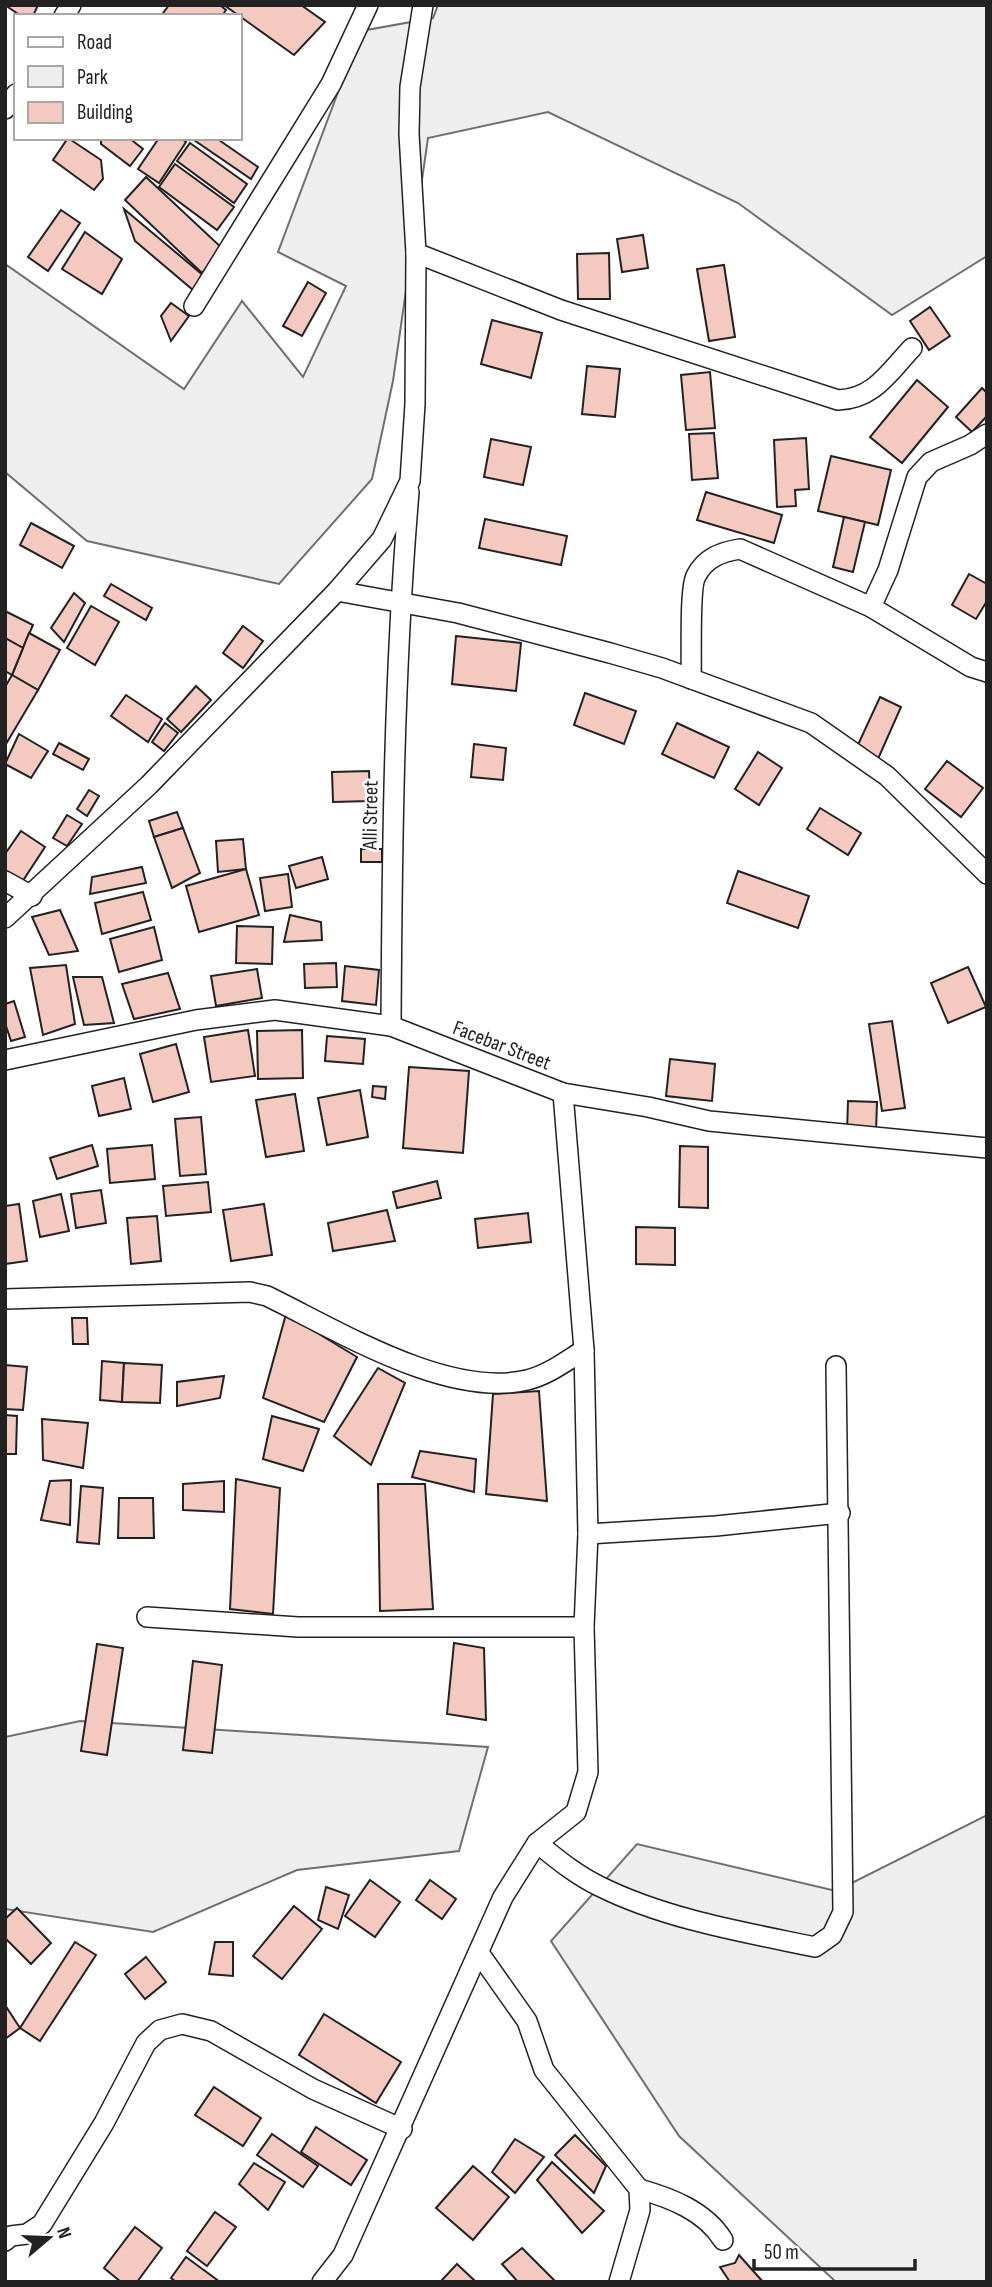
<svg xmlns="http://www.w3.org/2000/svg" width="992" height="2287" font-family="'Sofia Sans Condensed',sans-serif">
<rect width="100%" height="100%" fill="#fff"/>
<g fill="#eee" stroke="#6f6f6f" stroke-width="2">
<path d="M438,5H987V256L892,315L738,203L548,112L428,138L393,381L372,479L279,584L87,541L5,472V264L184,389L242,301L303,377L346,286L278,252L361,31L433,18Z"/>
<path d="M80,1721L488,1747L459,1851L297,1870L153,1932L5,1909V1737Z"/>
<path d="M987,1815V2282H836L679,2136L551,1941L637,1844L836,1891Z"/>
</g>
<g fill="#f3c9c0" stroke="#222" stroke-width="2">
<path d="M5,5H38L33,16H21Z"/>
<path d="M169,5H220L226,10L222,16H161Z"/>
<path d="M224,5H301L325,22L294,55Z"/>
<path d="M68,138L101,160L103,179L94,190L53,160Z"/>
<path d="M101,138H129L143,149L130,166L101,144Z"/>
<path d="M159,138H181L186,142L159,183L138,169Z"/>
<path d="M191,138H216L258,167L251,179Z"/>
<path d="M190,143L247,184L234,203L177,161Z"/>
<path d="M175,164L234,207L217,230L159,187Z"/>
<path d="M146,177L223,249L202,273L125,200Z"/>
<path d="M124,209L204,276L193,290L135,241Z"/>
<path d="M61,210L80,223L48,271L28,257Z"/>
<path d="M85,232L122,259L102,294L62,269Z"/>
<path d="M643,235L648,268L622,272L617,239Z"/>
<path d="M609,253L610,299H578L577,254Z"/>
<path d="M724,265L735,337L709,341L697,269Z"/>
<path d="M308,282L326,293L302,336L283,326Z"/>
<path d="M171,303L189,316L171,341L161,316Z"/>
<path d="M930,307L950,336L929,350L910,321Z"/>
<path d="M492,320L542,333L531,378L481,364Z"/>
<path d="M587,366L620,369L615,417L582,414Z"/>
<path d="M710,372L715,428L686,430L681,375Z"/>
<path d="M917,380L948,407L902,463L870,437Z"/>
<path d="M982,388L987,393V416L972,432L956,417Z"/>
<path d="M714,433L718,478L692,480L689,434Z"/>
<path d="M806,438L809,489L795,490L796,506L777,507L774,440Z"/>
<path d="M491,439L531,447L523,485L484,477Z"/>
<path d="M831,456L891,470L878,525L818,511Z"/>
<path d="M706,492L782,515L774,543L697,520Z"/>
<path d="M844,517L865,522L853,572L833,567Z"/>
<path d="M485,519L567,536L561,565L479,548Z"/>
<path d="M31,523L74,546L62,568L20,545Z"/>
<path d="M969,574L987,584V601L976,619L952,605Z"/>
<path d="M111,584L152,608L146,620L104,596Z"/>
<path d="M74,593L85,603L64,642L51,628Z"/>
<path d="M91,606L119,622L95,665L67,648Z"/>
<path d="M5,611L33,625L23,648L5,638Z"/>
<path d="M243,626L263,641L243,668L223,653Z"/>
<path d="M29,633L60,650L38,690L12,675Z"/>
<path d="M456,636L521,643L516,691L452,684Z"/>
<path d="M5,638L23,648L12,675L5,671Z"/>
<path d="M12,675L38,690L6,744L5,687Z"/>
<path d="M196,686L211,700L181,732L167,719Z"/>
<path d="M585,693L636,711L624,744L574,725Z"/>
<path d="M126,695L162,719L148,742L111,716Z"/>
<path d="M880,697L901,707L878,759L856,749Z"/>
<path d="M165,723L178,733L164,751L152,742Z"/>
<path d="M677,723L729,747L714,778L662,754Z"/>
<path d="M19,734L48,751L31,778L5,764Z"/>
<path d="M59,743L89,759L83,770L53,754Z"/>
<path d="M474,744L506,748L503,780L471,777Z"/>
<path d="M758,752L782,768L759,805L735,789Z"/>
<path d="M947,761L983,788L961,817L925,789Z"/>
<path d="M369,771L370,801L333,802L332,772Z"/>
<path d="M89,790L99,796L87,816L77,809Z"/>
<path d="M820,808L861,833L848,855L807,829Z"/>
<path d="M177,812L183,828L154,837L149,821Z"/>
<path d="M67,815L82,824L67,846L53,838Z"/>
<path d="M183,828L200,873L172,888L154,837Z"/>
<path d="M21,831L45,847L22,882L5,871V854Z"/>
<path d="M243,839L246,869L218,872L216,841Z"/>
<rect x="361" y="849" width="21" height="13"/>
<path d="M322,857L328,879L296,888L289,866Z"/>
<path d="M142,867L146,883L90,894L92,877Z"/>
<path d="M246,869L259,915L199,932L186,886Z"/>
<path d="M738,871L809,896L798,928L727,903Z"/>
<path d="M288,874L292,907L265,911L260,878Z"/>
<path d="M143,892L151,920L102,934L95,903Z"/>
<path d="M60,910L78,951L49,955L32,917Z"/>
<path d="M290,915L321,922L322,940L284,942Z"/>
<path d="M237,926L273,927L272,964L236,963Z"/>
<path d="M154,927L162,960L119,972L110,939Z"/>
<path d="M336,963L337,987L305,988L304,964Z"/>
<path d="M66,965L75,1024L43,1035L30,968Z"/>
<path d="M345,966L379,970L376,1005L342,1001Z"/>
<path d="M968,967L986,1007L948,1023L931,983Z"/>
<path d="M257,969L262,998L216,1006L211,976Z"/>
<path d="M168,973L180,1009L134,1019L122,984Z"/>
<path d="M73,977H102L114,1023L84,1025Z"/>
<path d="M14,1001L25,1037L11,1041L5,1023V1004Z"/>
<path d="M892,1021L905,1108L882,1111L869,1024Z"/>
<path d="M248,1030L255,1076L211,1082L204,1037Z"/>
<path d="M302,1030L303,1078L258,1079L257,1031Z"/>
<path d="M327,1036L365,1039L363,1064L325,1061Z"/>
<path d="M176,1044L189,1092L153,1102L140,1054Z"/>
<path d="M670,1059L715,1064L712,1101L666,1096Z"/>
<path d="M409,1067L469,1071L463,1153L403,1148Z"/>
<path d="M124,1078L131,1109L99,1116L92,1086Z"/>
<path d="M373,1086L386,1087L385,1099L372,1097Z"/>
<path d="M360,1090L368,1137L327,1145L318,1098Z"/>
<path d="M295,1094L304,1151L266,1157L256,1100Z"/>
<path d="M848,1101L877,1102L876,1133L847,1132Z"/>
<path d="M201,1117L206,1174L180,1176L175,1119Z"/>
<path d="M92,1145L98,1166L57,1179L50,1158Z"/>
<path d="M152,1145L155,1179L110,1183L107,1149Z"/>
<path d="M680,1146L708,1147V1208L679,1207Z"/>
<path d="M437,1181L441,1198L397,1208L393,1192Z"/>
<path d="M208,1182L211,1212L166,1216L163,1186Z"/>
<path d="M101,1190L106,1223L76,1228L71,1194Z"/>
<path d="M61,1194L69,1231L40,1237L33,1201Z"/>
<path d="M19,1204L27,1261L5,1264V1206Z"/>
<path d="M264,1204L272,1255L231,1261L223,1210Z"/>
<path d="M387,1210L395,1241L333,1251L328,1223Z"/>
<path d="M528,1213L531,1242L478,1248L475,1219Z"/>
<path d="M157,1216L161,1261L131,1264L127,1218Z"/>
<path d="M636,1227L675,1228V1265L636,1264Z"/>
<path d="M286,1314L357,1357L324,1422L263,1398Z"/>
<path d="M72,1318H87L88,1344H73Z"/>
<path d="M102,1361L124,1363L122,1402L100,1400Z"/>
<path d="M124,1363L162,1365L160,1403L122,1402Z"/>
<path d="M5,1365L27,1367L23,1410L5,1409Z"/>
<path d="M378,1368L405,1383L371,1465L334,1436Z"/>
<path d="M224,1376L220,1398L177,1406V1382Z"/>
<path d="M539,1391L547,1501L486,1494L493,1394Z"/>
<path d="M5,1415L17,1416L16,1454H5Z"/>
<path d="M272,1416L319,1429L303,1471L263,1459Z"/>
<path d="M42,1419L88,1423L83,1468L43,1460Z"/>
<path d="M420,1451L476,1459L474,1492L412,1477Z"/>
<path d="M236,1479L280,1488L273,1614L230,1609Z"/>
<path d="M71,1480L70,1525L41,1520L50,1481Z"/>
<path d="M224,1481V1512L183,1510V1484Z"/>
<path d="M378,1484H425L433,1609L380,1611Z"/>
<path d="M81,1486L103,1488L99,1544L77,1542Z"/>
<path d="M119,1498H153L154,1538H118Z"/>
<path d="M454,1643L484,1648L486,1720L447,1714Z"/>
<path d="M97,1644L123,1648L107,1755L81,1751Z"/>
<path d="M193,1661L222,1665L212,1753L183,1750Z"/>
<path d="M370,1880L400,1902L375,1937L345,1916Z"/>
<path d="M430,1880L456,1899L442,1919L416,1900Z"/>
<path d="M326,1887L349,1895L338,1929L318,1920Z"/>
<path d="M294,1906L322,1929L282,1979L253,1956Z"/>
<path d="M17,1908L51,1943L31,1964L5,1938V1919Z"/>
<path d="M75,1942L96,1955L40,2041L20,2028Z"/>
<path d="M215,1942H233V1976L209,1974Z"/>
<path d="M146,1957L166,1982L145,1999L125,1974Z"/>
<path d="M5,2005L20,2028L5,2039Z"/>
<path d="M324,2014L401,2062L376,2103L299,2055Z"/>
<path d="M214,2087L261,2118L243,2146L195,2115Z"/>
<path d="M316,2127L367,2160L351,2185L301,2152Z"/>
<path d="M272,2134L318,2166L303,2187L257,2155Z"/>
<path d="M575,2135L606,2166L594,2193L555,2155Z"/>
<path d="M515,2139L544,2157L515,2193L492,2172Z"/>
<path d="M552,2162L604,2211L582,2233L537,2180Z"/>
<path d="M254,2163L285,2182L268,2210L239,2184Z"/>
<path d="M473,2166L509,2197L473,2240L436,2208Z"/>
<path d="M215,2212L236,2227L207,2266L187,2251Z"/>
<path d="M135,2227L162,2248L137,2282H121L104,2268Z"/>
<path d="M522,2248L556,2282H518L502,2264Z"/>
<path d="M739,2255L763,2282H730L720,2267L735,2263Z"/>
<path d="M186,2257L220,2282H176L171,2278Z"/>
<path d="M457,2264L476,2282L441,2281Z"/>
</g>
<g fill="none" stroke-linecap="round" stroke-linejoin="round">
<defs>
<g id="minor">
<path d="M64,16L71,5"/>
<path d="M5,109L16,94"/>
<path d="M416,253L561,310L838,400C874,399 889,372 912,348"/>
<path d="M194,306L331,84L368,5"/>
<path d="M337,591L458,613L610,653L662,668L811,723L887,776L987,874"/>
<path d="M871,607L888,570L917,477L931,462L970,445L987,434"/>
<path d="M691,679C692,660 689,588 696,576C705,558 721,552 740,549L871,607L971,667L987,672"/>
<path d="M5,881L32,896"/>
<path d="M5,918L149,785L337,591L382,539L410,481L415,404L416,253L409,134L410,87L423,5"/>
<path d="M391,1026C392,848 394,670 409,492"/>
<path d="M5,1060L196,1020L275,1010L391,1026L563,1093L648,1107L709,1121L987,1148"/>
<path d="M5,1299L250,1292L267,1296C337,1330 448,1399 527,1380C548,1375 566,1361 584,1350"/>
<path d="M588,1534L716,1526L840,1513"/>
<path d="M147,1617L298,1627H584"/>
<path d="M537,1843C557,1859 576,1875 599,1886C665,1919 743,1932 815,1947L832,1935L843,1912L836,1366"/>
<path d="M479,1953L527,2021L544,2070L639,2189L640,2210L619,2282"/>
<path d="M639,2189C671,2198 705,2211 723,2240"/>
<path d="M5,2241L11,2236L27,2234L42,2224L104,2123L146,2043L160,2030L182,2024L211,2031L313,2089L402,2129"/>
<path d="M322,2282L343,2255L503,1897L537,1843L576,1812L588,1772L584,1627L588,1534L584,1350L563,1093"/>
</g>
</defs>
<use href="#minor" stroke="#222" stroke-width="22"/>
<use href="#minor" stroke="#fff" stroke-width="19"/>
</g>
<g text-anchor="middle" stroke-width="5" stroke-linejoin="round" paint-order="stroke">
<g font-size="21" fill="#222" stroke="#fff">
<text transform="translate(370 815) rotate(-89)" y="7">Alli Street</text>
<text transform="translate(502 1045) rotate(21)" y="7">Facebar Street</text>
</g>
</g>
<rect width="992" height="2287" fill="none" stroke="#222222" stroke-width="14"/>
<rect x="14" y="14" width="228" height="126" fill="#ffffff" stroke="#a7a7a7" stroke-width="2"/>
<rect x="28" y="37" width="35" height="10" fill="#ffffff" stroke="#a7a7a7" stroke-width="2"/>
<text x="77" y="49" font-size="21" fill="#222222">Road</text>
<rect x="28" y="66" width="35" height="21" fill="#eeeeee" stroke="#a7a7a7" stroke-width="2"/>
<text x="77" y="84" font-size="21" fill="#222222">Park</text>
<rect x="28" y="102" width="35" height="21" fill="#f3c9c0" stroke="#a7a7a7" stroke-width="2"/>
<text x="77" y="119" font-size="21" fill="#222222">Building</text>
<g transform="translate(49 2238) rotate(71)" stroke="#ffffff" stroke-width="5" paint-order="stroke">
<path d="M0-5L12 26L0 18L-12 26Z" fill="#222222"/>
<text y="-10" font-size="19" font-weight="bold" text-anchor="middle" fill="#222222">N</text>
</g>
<path d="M754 2259v10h161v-10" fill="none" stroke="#222222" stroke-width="3.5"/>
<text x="764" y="2259" font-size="21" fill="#222222" stroke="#ffffff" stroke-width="5" paint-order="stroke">50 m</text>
</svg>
